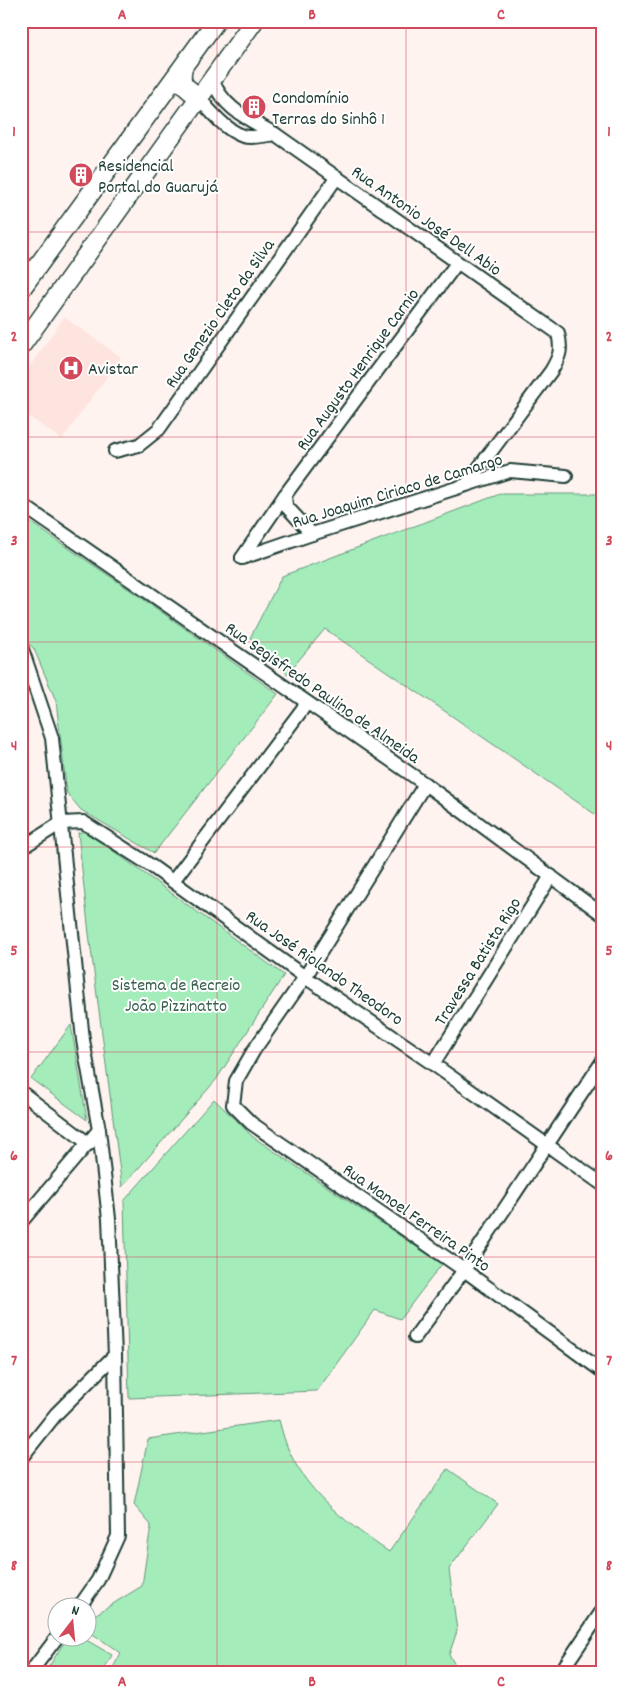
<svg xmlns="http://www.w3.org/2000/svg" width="623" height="1694" font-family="Dekko,sans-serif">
<rect width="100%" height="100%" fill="#fff3f0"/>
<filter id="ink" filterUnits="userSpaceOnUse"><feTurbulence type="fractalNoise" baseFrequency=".02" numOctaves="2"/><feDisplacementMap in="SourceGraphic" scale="10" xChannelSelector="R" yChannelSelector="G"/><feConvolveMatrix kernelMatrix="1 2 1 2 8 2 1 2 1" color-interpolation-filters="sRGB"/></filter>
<g filter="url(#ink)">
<path fill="#fee4df" d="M64,317L121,357L62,440L21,411V379Z"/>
<g fill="#a4edbb" stroke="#629578">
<path d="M500,494H602V819L325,629L287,674L250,638L282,576Z"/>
<path d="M21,516L136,594L278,694L154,853L81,810L67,793L56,701L34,649L21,635Z"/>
<path d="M86,831L284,975L216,1080L122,1187L89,934L78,833Z"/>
<path d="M71,1025L87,1120L31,1079Z"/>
<path d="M214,1099L253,1137L442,1264L400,1319L375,1310L317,1391L129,1398L124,1201Z"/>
<path d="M279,1420C282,1431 285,1443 290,1453C309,1495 352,1527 389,1552L448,1469L498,1504L449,1569L457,1631L449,1655L459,1671L485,1673H110L121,1653L88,1631V1619L142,1586L151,1525L134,1505L148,1439Z"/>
<path d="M68,1636L81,1637L112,1655L102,1673H45Z"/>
</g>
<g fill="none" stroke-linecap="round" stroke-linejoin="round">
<defs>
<g id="street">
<path d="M199,97C209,111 227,131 243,136C253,139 266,135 275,134C249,119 223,109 212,79"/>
<path d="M275,134L558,333C562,350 560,356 551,371L466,485"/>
<path d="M115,451L139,445L159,429L337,177"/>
<path d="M285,495L286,506L312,534"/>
<path d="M21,504L425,784L602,914"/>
<path d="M242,558L285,495L457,263"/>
<path d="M242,558L312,534L510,471L566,476"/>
<path d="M21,646L52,738L83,1040L99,1130L109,1219L115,1355L118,1536L98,1580L80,1606"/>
<path d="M425,784L305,977L254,1050L236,1081L233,1105L251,1123L464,1270L602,1371"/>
<path d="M21,850L23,847L61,823L83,822L150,865L305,977L433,1064L602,1184"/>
<path d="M173,881L307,703"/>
<path d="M433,1064L551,876"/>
<path d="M21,1092L89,1144"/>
<path d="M21,1222L99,1130"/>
<path d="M415,1337L464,1270L602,1062"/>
<path d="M21,1458L56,1414L115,1355"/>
<path d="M30,1673L58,1636"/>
<path d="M560,1673L602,1611"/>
</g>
<g id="secondary">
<path d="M183,67C179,85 185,87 199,97"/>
<path d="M21,289L216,21"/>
<path d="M21,346L254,21"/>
</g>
</defs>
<use href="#street" stroke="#1f3d34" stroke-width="16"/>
<use href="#secondary" stroke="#1f3d34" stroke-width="21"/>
<use href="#street" stroke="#fff" stroke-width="12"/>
<use href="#secondary" stroke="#fff" stroke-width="18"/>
</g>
</g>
<path fill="none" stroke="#d1495b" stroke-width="1" stroke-opacity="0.55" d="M217,21V1673M406,21V1673M21,232H602M21,437H602M21,642H602M21,847H602M21,1052H602M21,1257H602M21,1462H602"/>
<defs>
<symbol id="building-disc" viewBox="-11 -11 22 22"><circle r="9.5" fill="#d1495b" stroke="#fff"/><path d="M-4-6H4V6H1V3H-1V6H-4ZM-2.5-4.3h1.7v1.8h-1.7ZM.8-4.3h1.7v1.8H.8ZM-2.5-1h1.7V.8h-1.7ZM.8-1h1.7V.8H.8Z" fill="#fff"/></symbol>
<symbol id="hospital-disc" viewBox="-11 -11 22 22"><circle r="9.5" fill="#d1495b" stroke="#fff"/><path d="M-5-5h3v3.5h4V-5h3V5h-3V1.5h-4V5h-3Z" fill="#fff"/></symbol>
</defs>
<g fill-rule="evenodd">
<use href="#building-disc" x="240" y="93" width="28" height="28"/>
<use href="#building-disc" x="67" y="161" width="28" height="28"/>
<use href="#hospital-disc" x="57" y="354" width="28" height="28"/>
</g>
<g text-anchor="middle" stroke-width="4" stroke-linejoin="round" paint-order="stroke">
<g font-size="18" fill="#1f3d34" stroke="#fff" text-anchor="start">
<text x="272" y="103">Condomínio<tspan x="272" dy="21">Terras do Sinhô 1</tspan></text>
<text x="98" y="171">Residencial<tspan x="98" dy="21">Portal do Guarujá</tspan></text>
<text x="88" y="374">Avistar</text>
</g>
<g font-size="18" fill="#1f3d34" stroke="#fff">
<text transform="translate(427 220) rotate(35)" y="6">Rua Antonio José Dell Abio</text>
<text transform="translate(219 313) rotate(-55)" y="6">Rua Genezio Cleto da Silva</text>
<text transform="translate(357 369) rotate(-54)" y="6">Rua Augusto Henrique Carnio</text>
<text transform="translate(397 490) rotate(-17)" y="6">Rua Joaquim Ciriaco de Camargo</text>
<text transform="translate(323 692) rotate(35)" y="6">Rua Segisfredo Paulino de Almeida</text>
<text transform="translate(477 961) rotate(-58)" y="6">Travessa Batista Rigo</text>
<text transform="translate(325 967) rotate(35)" y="6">Rua José Riolando Theodoro</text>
<text transform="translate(417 1217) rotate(35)" y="6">Rua Manoel Ferreira Pinto</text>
</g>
<g font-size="18" fill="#3a604f" stroke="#fff">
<text x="176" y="990">Sistema de Recreio<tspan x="176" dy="21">João Pìzzinatto</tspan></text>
</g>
</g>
<rect width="623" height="1694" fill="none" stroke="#fff" stroke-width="55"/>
<g transform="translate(72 1622) rotate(16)"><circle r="24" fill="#ffffff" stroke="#a5b1ae"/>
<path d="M0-4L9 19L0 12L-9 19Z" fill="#d1495b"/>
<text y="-8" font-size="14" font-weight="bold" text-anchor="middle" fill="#1f3d34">N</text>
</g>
<rect x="28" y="28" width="568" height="1638" fill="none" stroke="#d1495b" stroke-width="2"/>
<g font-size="16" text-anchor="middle" font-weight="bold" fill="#d1495b">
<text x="122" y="19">A</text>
<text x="312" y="19">B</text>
<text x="501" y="19">C</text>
<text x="14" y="136">1</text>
<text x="609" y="136">1</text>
<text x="14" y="341">2</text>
<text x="609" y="341">2</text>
<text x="14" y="545">3</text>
<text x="609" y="545">3</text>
<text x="14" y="750">4</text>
<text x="609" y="750">4</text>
<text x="14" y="955">5</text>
<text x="609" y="955">5</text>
<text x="14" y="1160">6</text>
<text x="609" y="1160">6</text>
<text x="14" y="1365">7</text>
<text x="609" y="1365">7</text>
<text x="14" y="1570">8</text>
<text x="609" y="1570">8</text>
<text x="122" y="1686">A</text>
<text x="312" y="1686">B</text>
<text x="501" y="1686">C</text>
</g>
</svg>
